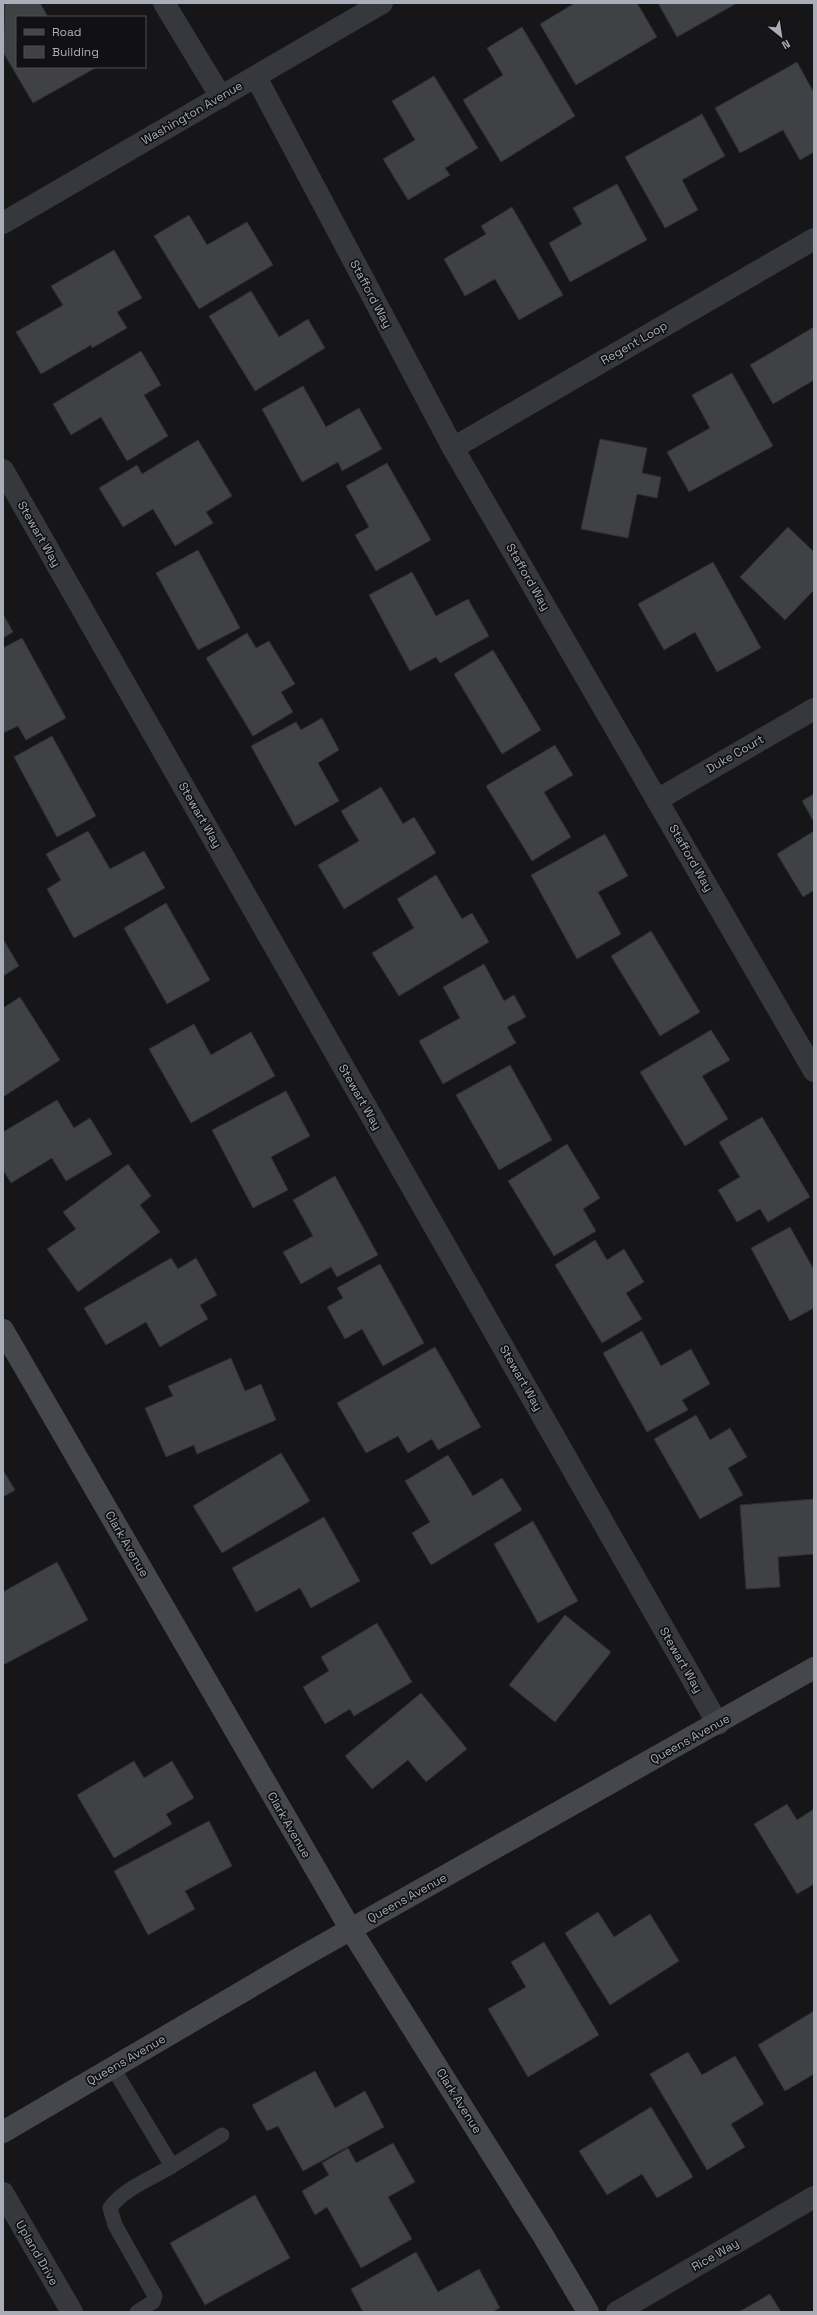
<svg xmlns="http://www.w3.org/2000/svg" width="817" height="2315" font-family="'Space Grotesk',sans-serif">
<rect width="100%" height="100%" fill="#161618"/>
<g fill="#404145" stroke="#303034">
<path d="M5,3H40L48,17H17V67H97L33,103L3,52Z"/>
<path d="M575,3H637L657,37L576,85L540,24Z"/>
<path d="M658,3H737L677,37Z"/>
<path d="M522,27L575,116L501,162L463,100L503,75L487,48Z"/>
<path d="M797,62L814,93V152L800,160L783,130L740,153L715,108Z"/>
<path d="M434,76L478,148L445,168L450,175L408,200L383,159L415,140L392,101Z"/>
<path d="M702,114L725,156L682,180L698,210L665,228L625,157Z"/>
<path d="M617,184L647,240L570,282L549,243L582,224L573,208Z"/>
<path d="M512,207L563,295L519,320L495,279L465,296L444,259L486,234L481,226Z"/>
<path d="M189,215L207,245L247,222L273,265L199,309L154,236Z"/>
<path d="M114,250L142,298L117,312L127,328L92,348L91,345L41,374L16,332L63,305L51,286Z"/>
<path d="M251,291L279,337L308,319L325,348L255,391L209,316Z"/>
<path d="M814,327V380L773,404L750,365Z"/>
<path d="M141,351L161,385L144,395L168,436L127,461L101,417L71,435L53,404Z"/>
<path d="M732,373L773,446L689,492L667,452L710,428L692,395Z"/>
<path d="M303,386L326,427L359,408L382,449L342,471L338,462L302,482L262,409Z"/>
<path d="M600,439L647,448L642,473L661,477L657,498L637,494L628,538L581,529Z"/>
<path d="M198,440L232,496L206,512L213,523L175,546L153,509L123,527L99,488L137,465L142,474Z"/>
<path d="M387,463L431,540L376,571L355,535L369,527L346,486Z"/>
<path d="M788,527L814,552V590L785,620L740,577Z"/>
<path d="M198,550L240,628L198,650L156,573Z"/>
<path d="M713,562L761,648L717,672L695,632L664,650L638,604Z"/>
<path d="M412,572L436,616L468,599L489,636L440,663L436,657L410,671L369,595Z"/>
<path d="M3,614L13,632L3,638Z"/>
<path d="M247,633L256,648L269,641L295,684L281,692L293,712L253,736L206,658Z"/>
<path d="M22,638L66,718L26,740L18,726L3,733V648Z"/>
<path d="M493,650L541,730L502,754L454,674Z"/>
<path d="M322,718L339,750L318,763L339,801L295,826L251,746L296,722L301,730Z"/>
<path d="M52,736L96,816L57,837L14,757Z"/>
<path d="M555,745L573,775L544,792L571,837L532,861L486,786Z"/>
<path d="M381,787L403,824L414,817L436,853L344,909L318,865L359,841L341,811Z"/>
<path d="M814,794V822L802,801Z"/>
<path d="M88,831L110,869L144,851L165,888L74,938L47,889L61,880L46,854Z"/>
<path d="M814,831V890L803,897L777,854Z"/>
<path d="M605,834L628,876L598,892L621,934L577,959L531,875Z"/>
<path d="M436,875L462,919L472,913L489,942L399,996L372,953L414,928L397,899Z"/>
<path d="M166,903L210,980L167,1004L124,928Z"/>
<path d="M651,931L700,1012L660,1036L611,956Z"/>
<path d="M3,939L19,966L3,976Z"/>
<path d="M484,964L504,1001L514,995L526,1017L507,1027L516,1043L443,1084L419,1041L460,1018L443,987Z"/>
<path d="M20,997L60,1060L3,1097V1008Z"/>
<path d="M194,1024L211,1055L251,1032L275,1076L191,1123L149,1049Z"/>
<path d="M711,1030L730,1060L702,1076L728,1119L685,1146L640,1072Z"/>
<path d="M510,1065L552,1140L499,1170L456,1095Z"/>
<path d="M286,1091L310,1136L271,1157L288,1190L253,1208L212,1130Z"/>
<path d="M57,1100L74,1128L90,1118L112,1154L66,1181L52,1158L11,1183L3,1170V1132Z"/>
<path d="M762,1117L810,1197L768,1222L760,1209L737,1222L718,1190L740,1177L719,1142Z"/>
<path d="M567,1144L600,1198L583,1209L596,1231L554,1256L508,1181Z"/>
<path d="M128,1164L151,1196L140,1205L160,1232L78,1292L47,1249L76,1229L63,1212Z"/>
<path d="M335,1176L378,1255L337,1277L331,1267L301,1284L283,1252L313,1236L293,1200Z"/>
<path d="M790,1227L814,1270V1308L790,1321L751,1248Z"/>
<path d="M595,1240L607,1260L624,1249L644,1282L626,1293L642,1319L602,1343L555,1265Z"/>
<path d="M171,1258L178,1269L196,1258L217,1295L200,1305L208,1319L160,1347L146,1322L106,1345L84,1308Z"/>
<path d="M380,1264L424,1343L383,1366L362,1329L345,1339L327,1307L343,1298L337,1288Z"/>
<path d="M642,1331L661,1366L691,1349L710,1384L682,1400L688,1410L647,1432L603,1353Z"/>
<path d="M435,1347L481,1427L438,1450L432,1439L408,1453L398,1436L366,1453L337,1403Z"/>
<path d="M231,1358L245,1391L261,1384L276,1420L197,1454L194,1445L166,1457L145,1408L173,1396L168,1386Z"/>
<path d="M696,1415L710,1440L730,1428L747,1457L728,1468L743,1495L700,1519L654,1439Z"/>
<path d="M281,1453L310,1501L222,1553L193,1506Z"/>
<path d="M448,1455L473,1496L502,1478L522,1510L431,1565L412,1533L430,1522L405,1481Z"/>
<path d="M3,1470L15,1490L3,1497Z"/>
<path d="M814,1499V1554L778,1557L780,1587L746,1589L740,1505Z"/>
<path d="M324,1517L360,1581L311,1608L300,1588L256,1612L232,1568Z"/>
<path d="M533,1521L578,1601L538,1623L494,1544Z"/>
<path d="M57,1562L88,1620L3,1665V1592Z"/>
<path d="M565,1615L611,1652L555,1722L509,1685Z"/>
<path d="M377,1623L412,1682L354,1716L350,1709L325,1724L303,1687L329,1671L321,1657Z"/>
<path d="M421,1693L467,1749L426,1782L408,1760L372,1789L345,1756Z"/>
<path d="M134,1761L144,1778L172,1761L194,1798L166,1814L172,1824L114,1858L77,1795Z"/>
<path d="M787,1804L797,1820L814,1809V1884L797,1894L754,1824Z"/>
<path d="M209,1821L232,1866L185,1891L195,1909L148,1935L114,1871Z"/>
<path d="M598,1912L614,1937L650,1914L679,1961L610,2005L565,1933Z"/>
<path d="M544,1942L599,2035L528,2077L488,2009L526,1987L511,1962Z"/>
<path d="M814,2011V2074L785,2091L758,2045Z"/>
<path d="M688,2052L702,2075L735,2056L764,2104L731,2124L745,2147L707,2170L650,2074Z"/>
<path d="M315,2071L335,2108L365,2091L384,2127L303,2171L278,2126L267,2131L252,2105Z"/>
<path d="M651,2107L693,2177L657,2198L642,2174L607,2195L579,2151Z"/>
<path d="M393,2143L415,2182L388,2197L412,2239L361,2268L327,2207L315,2215L302,2191L329,2175L322,2163L348,2148L356,2163Z"/>
<path d="M255,2195L290,2258L205,2305L170,2243Z"/>
<path d="M416,2252L438,2292L479,2269L500,2308L492,2312H363L351,2289Z"/>
<path d="M770,2294L781,2312H739Z"/>
</g>
<g fill="none" stroke-linecap="round" stroke-linejoin="round">
<g stroke="#37383d" stroke-width="15">
<path d="M113,2068L172,2166C152,2178 123,2189 110,2208L115,2225L155,2296L153,2302L137,2312"/>
<path d="M172,2166L222,2135"/>
</g>
<g stroke="#37383d" stroke-width="22">
<path d="M164,3L221,97"/>
<path d="M256,77L453,448L814,1071"/>
<path d="M3,223L382,3"/>
<path d="M453,448L814,239"/>
<path d="M3,470L718,1724"/>
<path d="M657,800L814,709"/>
<path d="M3,2193L72,2312"/>
<path d="M617,2312L814,2197"/>
</g>
<g stroke="#45474d" stroke-width="22">
<path d="M3,1330L351,1930L544,2237L588,2312"/>
<path d="M3,2132L298,1959L814,1668"/>
</g>
</g>
<g text-anchor="middle" stroke-width="3.5" stroke-linejoin="round" paint-order="stroke">
<g font-size="12" fill="#a8adb8" stroke="#111113">
<text transform="translate(192 113) rotate(-30)" y="4">Washington Avenue</text>
<text transform="translate(371 294) rotate(62)" y="4">Stafford Way</text>
<text transform="translate(634 343) rotate(-30)" y="4">Regent Loop</text>
<text transform="translate(39 534) rotate(60)" y="4">Stewart Way</text>
<text transform="translate(528 577) rotate(60)" y="4">Stafford Way</text>
<text transform="translate(735 754) rotate(-30)" y="4">Duke Court</text>
<text transform="translate(200 815) rotate(60)" y="4">Stewart Way</text>
<text transform="translate(691 858) rotate(60)" y="4">Stafford Way</text>
<text transform="translate(360 1097) rotate(60)" y="4">Stewart Way</text>
<text transform="translate(521 1378) rotate(60)" y="4">Stewart Way</text>
<text transform="translate(127 1544) rotate(60)" y="4">Clark Avenue</text>
<text transform="translate(681 1660) rotate(60)" y="4">Stewart Way</text>
<text transform="translate(690 1739) rotate(-29)" y="4">Queens Avenue</text>
<text transform="translate(289 1825) rotate(60)" y="4">Clark Avenue</text>
<text transform="translate(407 1898) rotate(-29)" y="4">Queens Avenue</text>
<text transform="translate(126 2060) rotate(-30)" y="4">Queens Avenue</text>
<text transform="translate(459 2101) rotate(58)" y="4">Clark Avenue</text>
<text transform="translate(37 2253) rotate(60)" y="4">Upland Drive</text>
<text transform="translate(715 2255) rotate(-30)" y="4">Rice Way</text>
</g>
</g>
<rect width="817" height="2315" fill="none" stroke="#a8adb8" stroke-width="8"/>
<rect x="16" y="16" width="130" height="52" fill="#111113" stroke="#4d4f55"/>
<rect x="24" y="29" width="20" height="6" fill="#45474d" stroke="#4d4f55"/>
<text x="52" y="36" font-size="12" fill="#a8adb8">Road</text>
<rect x="24" y="46" width="20" height="12" fill="#404145" stroke="#4d4f55"/>
<text x="52" y="56" font-size="12" fill="#a8adb8">Building</text>
<g transform="translate(781 36) rotate(150)" stroke="#111113" stroke-width="3" paint-order="stroke">
<path d="M0-3L7 15L0 10L-7 15Z" fill="#a8adb8"/>
<text y="-6" font-size="11" font-weight="bold" text-anchor="middle" fill="#a8adb8">N</text>
</g>
</svg>
